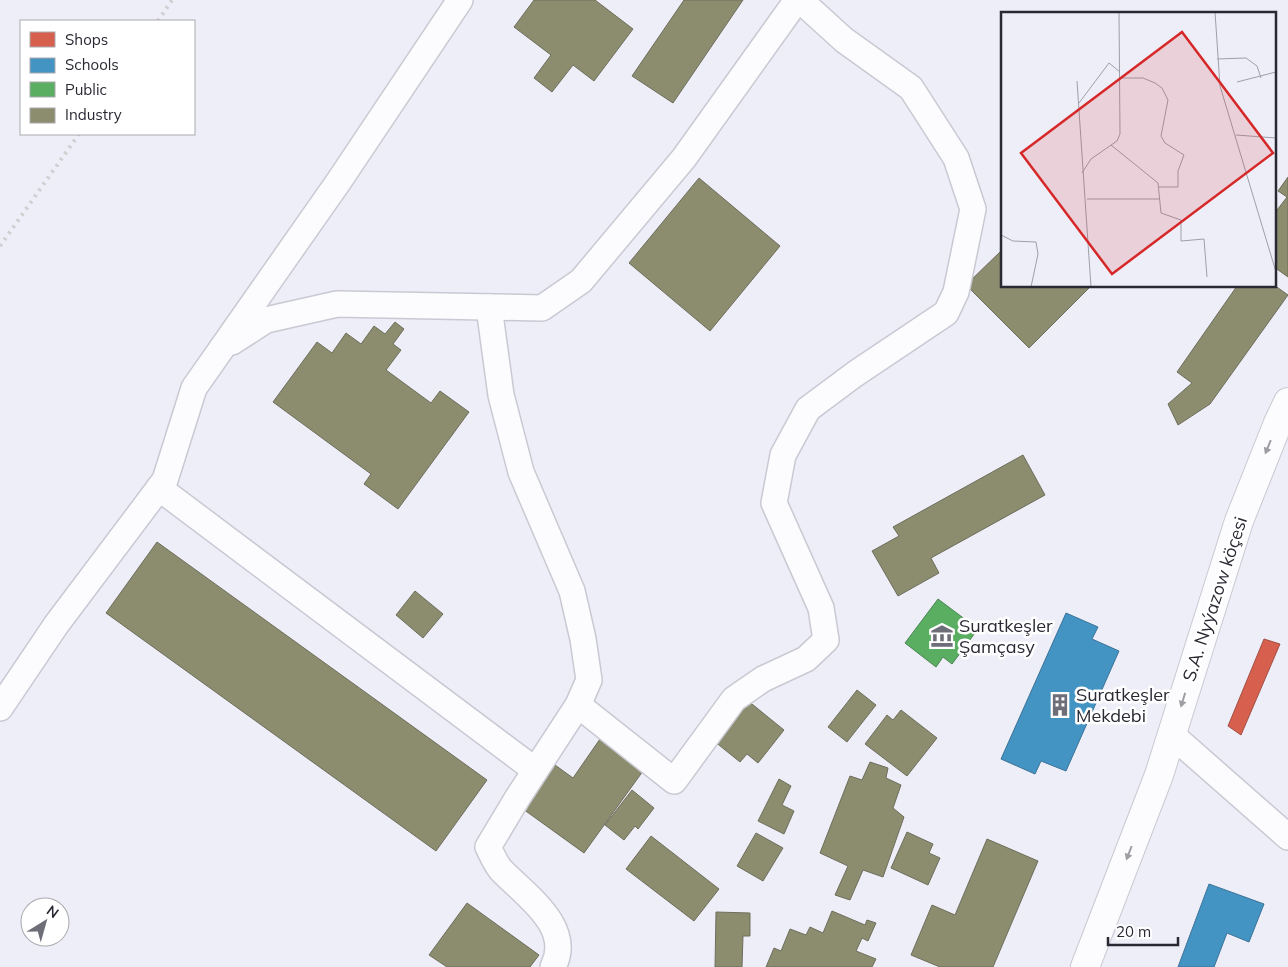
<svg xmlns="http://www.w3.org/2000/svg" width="1288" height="967" font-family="Mulish,sans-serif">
<rect width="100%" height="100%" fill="#eeeef8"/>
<path fill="#d6604d" stroke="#a25046" d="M1264,639L1280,644L1241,735L1228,726Z"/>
<g fill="#4393c3" stroke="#3b7398">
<path d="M1066,613L1098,627L1092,639L1119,651L1066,771L1041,761L1035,774L1001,759Z"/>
<path d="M1209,884L1264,904L1249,942L1227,933L1214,967H1178Z"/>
</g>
<path fill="#5aae61" stroke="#4b8654" d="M938,599L978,629L952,664L943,657L936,667L905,643Z"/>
<g fill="#8c8c6e" stroke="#6e6e5d">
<path d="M534,0H595L633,29L594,81L573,65L552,92L534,78L551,55L514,27Z"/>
<path d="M684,0H743L673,103L632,76Z"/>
<path d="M1288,177V277L1274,267V214L1287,197L1278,191Z"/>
<path d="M699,178L780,246L710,331L629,263Z"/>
<path d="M1002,250V286H1091L1029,348L966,285Z"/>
<path d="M1274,285L1288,295L1210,404L1178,425L1168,404L1192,383L1177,372L1237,286H1274Z"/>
<path d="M395,322L404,329L393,344L401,350L386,370L431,403L440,391L469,412L398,509L364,484L371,474L273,402L317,342L332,353L346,333L361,344L374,326L385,334Z"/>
<path d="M1023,455L1045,495L931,558L939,573L898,596L872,551L899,536L893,527Z"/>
<path d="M157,542L487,780L436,851L106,613Z"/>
<path d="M415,591L443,614L423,638L396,615Z"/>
<path d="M857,690L876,705L847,742L828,727Z"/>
<path d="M747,700L784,730L758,763L747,754L740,762L714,741Z"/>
<path d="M901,710L937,738L907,776L865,744L887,715L893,720Z"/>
<path d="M600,739L643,771L584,853L523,809L555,765L573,778Z"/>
<path d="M870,762L888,768L886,778L901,785L893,808L904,817L883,877L863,870L850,900L835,895L848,866L820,853L850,776L862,780Z"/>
<path d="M779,779L791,786L782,805L794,811L784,834L758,821Z"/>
<path d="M632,790L654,808L638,829L635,826L624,840L605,825Z"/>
<path d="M907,832L933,844L929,853L940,858L928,885L891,868Z"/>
<path d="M756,833L783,848L763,881L737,866Z"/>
<path d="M651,836L719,889L694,921L626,869Z"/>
<path d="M987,839L1038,861L993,967H940L911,955L932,905L955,915Z"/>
<path d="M467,903L539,955L530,967H447L429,955Z"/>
<path d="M832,911L865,925L867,920L876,923L868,941L862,938L856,951L876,959L872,967H766L774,948L781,951L790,929L806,935L810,927L823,933Z"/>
<path d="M716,912L750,913V936H743L742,967H715Z"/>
</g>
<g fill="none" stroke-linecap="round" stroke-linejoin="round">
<defs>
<g id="minor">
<path d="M489,307L501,395L521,472L572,591L583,639L589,680L578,705L518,797L488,847C492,855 496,864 501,870C525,895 574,927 553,967"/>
<path d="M232,342L266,320L337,304L542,308L581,281L684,158L797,0"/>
<path d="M159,488L535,770"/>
<path d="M578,705L674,781L734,699L763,679L806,659L826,640L821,608L774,503L783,455L808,409L855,374L946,313L956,292L973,209L956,158L911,88L844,40L800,0"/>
<path d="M0,708L56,625L165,480L194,388L339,181L460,0"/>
<path d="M1172,735L1288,837"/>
</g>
<path id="primary" d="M1085,967L1159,775L1239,521L1278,423L1288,402"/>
</defs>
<use href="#minor" stroke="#c9c9d3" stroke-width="28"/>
<use href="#primary" stroke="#c9c9d3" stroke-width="30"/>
<use href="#minor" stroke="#fcfcfe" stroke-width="25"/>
<use href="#primary" stroke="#fcfcfe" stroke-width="28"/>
<g stroke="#cfcfd2" stroke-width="4" stroke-dasharray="2.5 5" stroke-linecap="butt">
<path d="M158,21L172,0"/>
<path d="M0,246L79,134"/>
</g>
</g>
<defs><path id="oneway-solid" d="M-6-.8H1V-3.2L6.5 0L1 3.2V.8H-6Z" transform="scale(1.25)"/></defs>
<g fill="#9d9da3">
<use href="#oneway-solid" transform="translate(1268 447) rotate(112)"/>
<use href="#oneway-solid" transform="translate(1183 700) rotate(107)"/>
<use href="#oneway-solid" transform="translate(1129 853) rotate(111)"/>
</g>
<defs>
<symbol id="museum-bare" viewBox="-9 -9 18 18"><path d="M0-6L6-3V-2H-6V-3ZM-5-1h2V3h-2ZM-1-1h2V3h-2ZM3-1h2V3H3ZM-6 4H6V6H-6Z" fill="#6e6e79" stroke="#fff" stroke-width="2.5" paint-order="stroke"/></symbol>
<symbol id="building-bare" viewBox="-9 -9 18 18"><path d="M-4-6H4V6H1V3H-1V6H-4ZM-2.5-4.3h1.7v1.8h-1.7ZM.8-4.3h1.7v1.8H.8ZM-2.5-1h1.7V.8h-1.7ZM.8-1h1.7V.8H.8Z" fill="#6e6e79" stroke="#fff" stroke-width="2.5" paint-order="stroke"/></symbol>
</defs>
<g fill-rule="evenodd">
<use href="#museum-bare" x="926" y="620" width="32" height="32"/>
<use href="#building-bare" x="1044" y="689" width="32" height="32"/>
</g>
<g text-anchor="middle" stroke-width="5" stroke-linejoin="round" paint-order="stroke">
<g font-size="18" fill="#292934" stroke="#fff">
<text transform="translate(1215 599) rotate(-72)" y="6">S.A. Nyýazow köçesi</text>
</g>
<g font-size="18" fill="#292934" stroke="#fff" text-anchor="start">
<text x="959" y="632">Suratkeşler<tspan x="959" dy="21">Şamçasy</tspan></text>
<text x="1076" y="701">Suratkeşler<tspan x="1076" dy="21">Mekdebi</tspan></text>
</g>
</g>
<g transform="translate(1001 12)">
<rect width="275" height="275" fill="#eeeef8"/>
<path fill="none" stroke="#9f9faa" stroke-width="1" d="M214,0L219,74L275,260M216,47L245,46L256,54L260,66M119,66H142L154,71L161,76L167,88L160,124L164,131L183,143L177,159V175H158M76,69L90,275M236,70L275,60M78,91L108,51L119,60M235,123L275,126M110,133L157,171L160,201L180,208V229L203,227L206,265M81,161L90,147L116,129L119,122L118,0M86,187H159M0,223L12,229L35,230L37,242L30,275"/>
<path fill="#d62828" fill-opacity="0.15" stroke="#d62828" stroke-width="2.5" d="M181,20L272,141L111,262L20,141Z"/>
<rect width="275" height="275" fill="none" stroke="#292934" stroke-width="2.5"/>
</g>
<rect x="20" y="20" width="175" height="115" fill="#ffffff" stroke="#a9a9ae"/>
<rect x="30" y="32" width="25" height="15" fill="#d6604d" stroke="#a9a9ae"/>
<text x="65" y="45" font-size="15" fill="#292934">Shops</text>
<rect x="30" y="58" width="25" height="15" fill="#4393c3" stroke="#a9a9ae"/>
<text x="65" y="70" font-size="15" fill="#292934">Schools</text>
<rect x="30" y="82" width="25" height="15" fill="#5aae61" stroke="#a9a9ae"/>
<text x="65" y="95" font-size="15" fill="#292934">Public</text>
<rect x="30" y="108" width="25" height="15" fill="#8c8c6e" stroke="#a9a9ae"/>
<text x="65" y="120" font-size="15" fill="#292934">Industry</text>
<g transform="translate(45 922) rotate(37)"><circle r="24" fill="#ffffff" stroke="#a9a9ae"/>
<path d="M0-4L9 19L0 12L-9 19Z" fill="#6e6e79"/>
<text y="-8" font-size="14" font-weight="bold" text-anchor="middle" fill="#292934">N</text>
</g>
<path d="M1108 937v8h70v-8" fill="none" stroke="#292934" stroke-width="2.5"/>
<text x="1116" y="937" font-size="15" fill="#292934" stroke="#ffffff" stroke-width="4" paint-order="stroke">20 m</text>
</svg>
